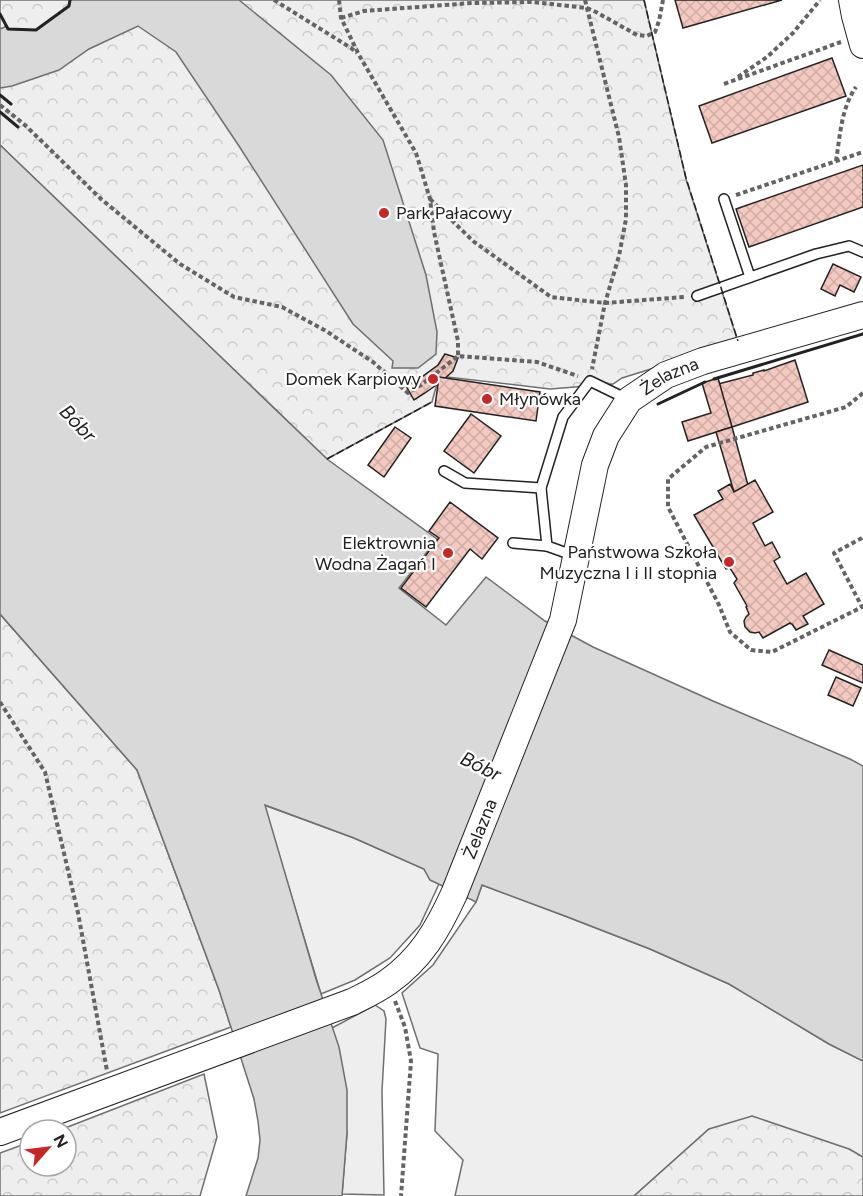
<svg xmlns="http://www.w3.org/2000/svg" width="863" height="1196" font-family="Figtree,sans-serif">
<defs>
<pattern id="forest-crowns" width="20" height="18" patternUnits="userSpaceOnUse" patternTransform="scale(1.5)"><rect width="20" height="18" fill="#eee"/><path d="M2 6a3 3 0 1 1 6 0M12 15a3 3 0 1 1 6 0" fill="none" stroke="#ccc"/></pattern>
<pattern id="building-cross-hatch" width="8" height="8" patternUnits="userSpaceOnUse" patternTransform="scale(1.5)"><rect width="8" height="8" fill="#f3c9c0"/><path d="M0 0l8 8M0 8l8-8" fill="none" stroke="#d0aca5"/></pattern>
</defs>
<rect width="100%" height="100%" fill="#fff"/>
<g fill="#eee" stroke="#6f6f6f" stroke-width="1.5">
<path d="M264,805L354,838L424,869L430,880L439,884L420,925L390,958L355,980L321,994Z"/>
<path d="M482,885L565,916L650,949L729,984L829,1044L863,1061V1157L849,1149L709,1129L634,1196H455L463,1160L435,1131L438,1054L420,1048L402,993L433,965L476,902Z"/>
<path d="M375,1005L384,1011L386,1019L382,1091L384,1195L342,1194L347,1133L332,1028Z"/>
</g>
<g fill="url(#forest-crowns)" stroke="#6f6f6f" stroke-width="1.5">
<path d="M0,0H644L686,179L738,342L622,378L613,384L550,389L439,376L432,402L327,459L0,145Z"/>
<path d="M0,614L137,770L219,990L231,1027L0,1113Z"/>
<path d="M204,1074L217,1137L200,1196H0V1153L30,1142V1166H66V1130H60Z"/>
<path d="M752,1116L849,1149L863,1157V1196H634L709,1129Z"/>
</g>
<g fill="#d9d9d9" stroke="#6f6f6f" stroke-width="1.5">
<path d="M70,0H239L331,75L383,140L426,275L437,332L436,354L418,368H392L393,361L353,324L239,146L176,52L138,26L89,49L59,70L12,86L0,88V29L7,26L9,29L36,30L69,6Z"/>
<path d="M0,145L327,459L437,539L399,588L446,625L486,577L545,621L593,647L713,701L850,759L863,766V1061L829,1044L729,984L650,949L565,916L482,885L476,902L430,880L424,869L354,838L265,805L316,979L339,1047L347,1090V1133L342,1196H246L258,1158L260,1140L258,1121L254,1099L219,990L137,770L0,614Z"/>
</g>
<g fill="url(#building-cross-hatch)" stroke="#222" stroke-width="1.5">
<path d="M675,0H782L683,28Z"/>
<path d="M832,58L846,96L712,143L699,106Z"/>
<path d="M863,165V207L749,247L736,209Z"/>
<path d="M833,264L861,277L854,292L840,285L835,296L821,289Z"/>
<path d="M445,354L458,358L453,371L442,381L425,393L414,400L406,386L423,376L438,365Z"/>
<path d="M795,360L808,402L732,427L718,384L753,375V373L764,370V371Z"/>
<path d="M439,377L540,392L536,421L435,406Z"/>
<path d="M718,378L732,427L688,441L682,422L711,413L702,383Z"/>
<path d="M471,414L501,436L474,473L444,451Z"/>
<path d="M395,427L411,438L384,477L368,465Z"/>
<path d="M732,427L748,485L734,492L716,432Z"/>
<path d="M755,480L773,512L753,523L765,546L772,542L780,557L774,561L787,584L806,573L824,604L803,616L808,624L796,630L792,624H791L790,623L763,638L759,632L755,633L750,632L745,627L744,621L746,617L749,614L746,607L747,606L734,583L737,579L730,568L726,569L694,515L723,499L718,491L730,484L734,492Z"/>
<path d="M450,502L498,538L482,559L470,549L426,607L401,588L439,538L429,531Z"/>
<path d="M829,650L863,665V683L822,665Z"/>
<path d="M836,677L861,688L853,706L828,695Z"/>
</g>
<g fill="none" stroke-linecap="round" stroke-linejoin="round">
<defs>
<g id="lane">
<path d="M724,199L750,277"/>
<path d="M697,296L816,254L849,246L863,252"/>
<path d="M444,471L465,483L541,488"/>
<path d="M513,543L547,546"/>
<path d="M575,556L547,546L541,488L563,417L590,381L629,400"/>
</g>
<g id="secondary">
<path d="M852,0L855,16L863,45"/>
<path id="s1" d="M0,1132L352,1002C364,996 377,990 388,982C421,959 438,929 454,894L563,620L595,465L606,436L629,400L666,375L703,361L863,315"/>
</g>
</defs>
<use href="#lane" stroke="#222" stroke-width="12"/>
<use href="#secondary" stroke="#222" stroke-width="28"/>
<g stroke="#646464" stroke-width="4" stroke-dasharray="4.5 3" stroke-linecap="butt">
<path d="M274,0L351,48L357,53"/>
<path d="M339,0L341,18L359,55L416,153L430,199L434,232L458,341V356"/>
<path d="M585,0L619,137L626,185V219L619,256L605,303L592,369"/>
<path d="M341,18L364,11L472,3L533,2L587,8L596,12L637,35L647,36L655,32L659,21L663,0"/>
<path d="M738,77L767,57L793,33L820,0"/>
<path d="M724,84L841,42"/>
<path d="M0,105L25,125L101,199L180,264L234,297L282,307L326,331L373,362L408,393L421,385L458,356L537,362L578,376"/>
<path d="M836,161C840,137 841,108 856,87"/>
<path d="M736,195L863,152"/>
<path d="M430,199L473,241L551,297L605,303L684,297"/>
<path d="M863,393L846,407L706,447L668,479V507L719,605L730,632L751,650L772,652L862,607L834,553L862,538L863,536"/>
<path d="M0,702L45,772L78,913L107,1071"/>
<path d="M395,1001L405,1027L411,1061L401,1196"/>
</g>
<use href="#lane" stroke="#fff" stroke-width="9"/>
<use href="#secondary" stroke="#fff" stroke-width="26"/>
<g stroke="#222" stroke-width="1.5" stroke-dasharray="8 3" stroke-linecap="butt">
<path d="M644,0L686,178L738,341"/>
<path d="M327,459L432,402"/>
</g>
<g stroke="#222" stroke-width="3">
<path d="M0,14L8,29L36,30L69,6L70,0"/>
<path d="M0,95L11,104"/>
<path d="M0,112L18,127"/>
<path d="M714,379L863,334"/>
<path d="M658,404L705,382"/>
</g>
</g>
<g fill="#c62828" stroke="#fff" stroke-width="2">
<circle cx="384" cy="213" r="6"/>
<circle cx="433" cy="379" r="6"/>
<circle cx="487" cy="399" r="6"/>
<circle cx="448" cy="553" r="6"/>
<circle cx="729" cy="562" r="6"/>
</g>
<g text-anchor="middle" stroke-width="4.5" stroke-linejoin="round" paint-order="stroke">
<g font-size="18" fill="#222" stroke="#fff" text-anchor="end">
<text x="396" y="219" text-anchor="start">Park Pałacowy</text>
<text x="421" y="385">Domek Karpiowy</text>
<text x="499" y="405" text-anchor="start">Młynówka</text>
<text x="436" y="549">Elektrownia<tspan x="436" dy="21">Wodna Żagań I</tspan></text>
<text x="717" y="558">Państwowa Szkoła<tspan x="717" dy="21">Muzyczna I i II stopnia</tspan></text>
</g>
<g font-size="18" fill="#222" stroke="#fff">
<text dy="6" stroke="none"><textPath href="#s1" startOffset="1102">Żelazna</textPath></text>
<text dy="6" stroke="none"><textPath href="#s1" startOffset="598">Żelazna</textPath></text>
</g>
<g font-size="20" font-style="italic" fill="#222" stroke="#fff">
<text transform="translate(78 423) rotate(46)" y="7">Bóbr</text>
<text transform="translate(481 766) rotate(26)" y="7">Bóbr</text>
</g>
</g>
<g transform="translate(48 1148) rotate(62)"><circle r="28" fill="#ffffff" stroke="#a7a7a7" stroke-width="1.5"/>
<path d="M0-4.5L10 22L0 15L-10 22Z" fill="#c62828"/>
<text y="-9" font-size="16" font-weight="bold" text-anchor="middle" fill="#222222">N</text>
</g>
</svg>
